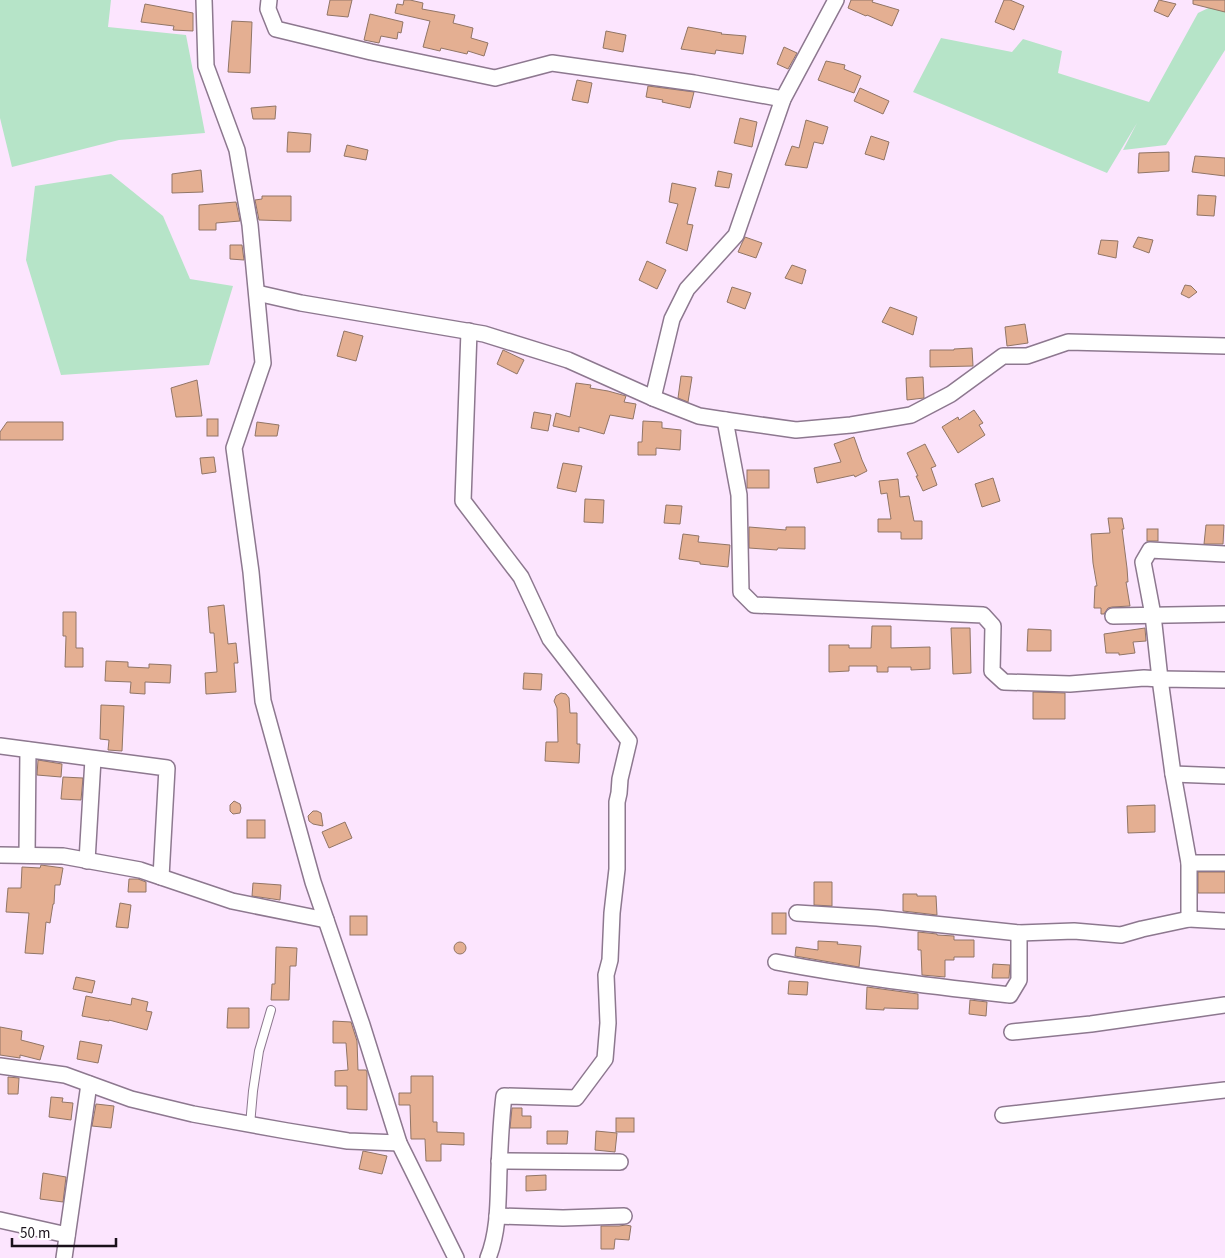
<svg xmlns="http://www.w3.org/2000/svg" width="1225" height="1258" font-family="'Source Sans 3',sans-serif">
<rect width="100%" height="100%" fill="#fce5fe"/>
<g fill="#b6e4c8">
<path d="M0,0H111L108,27L186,35L205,133L119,140L12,167L0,118Z"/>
<path d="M1225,0V50L1166,145L1123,150L1137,123L1107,173L913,92L941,38L1012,52L1023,39L1062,51L1058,73L1149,102L1198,13Z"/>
<path d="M111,174L163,216L190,279L233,286L209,365L61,375L26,260L35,186Z"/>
</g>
<g fill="#e4af92" stroke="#917566">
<path d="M330,0H352L348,17L327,15Z"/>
<path d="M404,0H410L423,3L422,9L455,15L453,23L473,28L471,38L488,43L484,56L468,51L467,54L441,48L440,51L423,47L430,21L395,13L397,4L403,5Z"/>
<path d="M851,0H873L872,2L899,10L892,26L867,15L866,16L848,8Z"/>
<path d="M1004,0H1010L1024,6L1014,30L995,22Z"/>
<path d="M1159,0L1176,4L1168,17L1154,11Z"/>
<path d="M1193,0H1225V12L1193,4Z"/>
<path d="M145,4L193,13V31L173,30L174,26L141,22Z"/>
<path d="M370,14L403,22L401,33L398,32L397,39L381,36L379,43L364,40Z"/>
<path d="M232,21L252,22L250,73L228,72Z"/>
<path d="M688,27L722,33L721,34L746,36L743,54L716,50L715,54L681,49Z"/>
<path d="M606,31L626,35L623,52L603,48Z"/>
<path d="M784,47L797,53L788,69L777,64Z"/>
<path d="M826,61L845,65L844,69L861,76L854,93L818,80Z"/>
<path d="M577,80L592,83L588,103L572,100Z"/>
<path d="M648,86L694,92L690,108L662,102L663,100L646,97Z"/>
<path d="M860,88L889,101L883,114L854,101Z"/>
<path d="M276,106L275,119H253L251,108Z"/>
<path d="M740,118L757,122L752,147L734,143Z"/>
<path d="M806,120L828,127L823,144L814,142L807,168L785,165L792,146L799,148Z"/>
<path d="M288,132L311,134L310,152H287Z"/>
<path d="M871,136L889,142L884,160L865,154Z"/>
<path d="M347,145L368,150L366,160L344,156Z"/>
<path d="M1169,152V171L1138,173L1139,153Z"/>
<path d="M1195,156L1225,158V176L1192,172Z"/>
<path d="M201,170L203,192L172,193V174Z"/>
<path d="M718,171L732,174L729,188L715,186Z"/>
<path d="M672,183L696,188L687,224L693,225L687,251L666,243L678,204L669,202Z"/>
<path d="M1198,195L1216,196L1214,216L1197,215Z"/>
<path d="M262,196H291V221L259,220L255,200L262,199Z"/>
<path d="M236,202L240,221L216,223V230H199V205Z"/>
<path d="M745,237L762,243L756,258L738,252L742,243Z"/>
<path d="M1138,237L1153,240L1149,253L1133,247Z"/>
<path d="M1101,240L1118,241L1116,258L1098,254Z"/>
<path d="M230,245H242L244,260L230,259Z"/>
<path d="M647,261L666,270L657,289L639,280Z"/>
<path d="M792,265L806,270L802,284L785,278Z"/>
<path d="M1185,285L1191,286L1197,292L1189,298L1181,294Z"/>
<path d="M732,287L751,293L745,309L727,302Z"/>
<path d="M890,307L917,317L913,335L882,322Z"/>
<path d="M1025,324L1028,343L1007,346L1005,327Z"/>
<path d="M344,331L363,336L356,361L337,356Z"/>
<path d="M972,348L973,366L930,367V350H954V349Z"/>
<path d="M503,350L524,360L517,374L497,364Z"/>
<path d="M681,376L692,377L688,402L678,398Z"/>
<path d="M923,377L924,398L907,400L906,378Z"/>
<path d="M197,380L202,416L176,417L171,388Z"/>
<path d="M576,383L591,385L590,388L608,391L626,396L624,402L636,404L633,419L610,415L604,434L579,427V432L553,426L556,413L570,417Z"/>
<path d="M974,410L983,423L979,425L985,435L958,453L942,427L958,417L959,420Z"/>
<path d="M534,412L551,415L548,431L531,428Z"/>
<rect x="207" y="419" width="11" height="17"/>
<path d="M643,421L662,422V428L681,430L680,450L656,448V455H638V442H642Z"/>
<path d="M7,422H63V440H0V432Z"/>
<path d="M257,422L279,425L277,436H255Z"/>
<path d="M854,437L862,460L867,471L855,477L854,475L817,483L814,468L841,462L834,444Z"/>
<path d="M925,444L936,466L931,468L937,485L923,491L916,476H918L907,453Z"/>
<path d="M214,457L216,472L202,474L200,458Z"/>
<path d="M563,463L582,466L576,492L557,488Z"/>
<rect x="747" y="470" width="22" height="18"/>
<path d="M993,478L1000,501L982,507L975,484Z"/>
<path d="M898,479L900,497L909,496L914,521H922V539H901V532H878V519H891L887,493L881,494L879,481Z"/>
<path d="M585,499L604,500L603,523L584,522Z"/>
<path d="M666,505L682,506L680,524L664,523Z"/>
<path d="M1108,518H1122L1124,529H1122L1127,568L1128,582H1126L1130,606L1112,607L1108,608L1104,614H1101V608H1094L1095,586H1097L1093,563L1091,534L1110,533Z"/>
<path d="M1206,525H1224L1223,544H1204Z"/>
<path d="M749,527L786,530V527H805V549L778,548L777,550L749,548Z"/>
<rect x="1147" y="529" width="11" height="12"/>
<path d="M683,534L699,536L698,542L730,545L728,567L700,564V562L679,559Z"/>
<path d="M224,605L228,644L236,643L238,663H234L236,692L206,694L205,673L217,672L214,633H210L208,607Z"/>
<path d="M63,612H76V648H83V667H65L66,636H63Z"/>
<path d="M872,626H891V648L930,647V669L911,670V667H888V672H877V666H849V671L829,672V645H849V648H871Z"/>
<path d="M951,628H970L971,673L953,674Z"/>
<path d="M1145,628L1146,641L1133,642L1135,653L1119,655V653H1106L1104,634Z"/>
<path d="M1028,629L1051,630V651H1027Z"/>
<path d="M106,661L128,662V667L149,668V664L171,665L170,683L145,682V694L130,693L131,682L105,681Z"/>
<path d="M524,673L542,674L541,690L523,689Z"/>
<path d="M1033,692L1065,693V719H1033Z"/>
<path d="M561,693L566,694L569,698L570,713H577V744H580L579,763L545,761L546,742H558L557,708L554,701L556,696Z"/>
<path d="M101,705L124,706L122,751L108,750L109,740L100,739Z"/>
<path d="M38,760L62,764L61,777L37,775Z"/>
<path d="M63,777L83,778L81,800L61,799Z"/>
<path d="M234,801L240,804L241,808L240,813L233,814L230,811V805Z"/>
<path d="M1155,805V832L1128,833L1127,806Z"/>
<path d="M313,811H317L321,813L323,826L313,824L309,821L308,816Z"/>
<rect x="247" y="820" width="18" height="18"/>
<path d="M345,822L352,838L329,848L322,832Z"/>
<path d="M41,865L63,868L60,885H55L54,904H53L50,923L46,922L43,954L25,953L29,913L6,912L8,888H21L22,867L40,868Z"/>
<rect x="1198" y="872" width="27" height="21"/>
<path d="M129,879H138L146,882V892H128Z"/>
<path d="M814,882H832V906L814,905Z"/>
<path d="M253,883L281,885L280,900L252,896Z"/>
<path d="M903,894H917V896H936L937,915L903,911Z"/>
<path d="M120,903L131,905L128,928L116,927Z"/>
<rect x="772" y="913" width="14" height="21"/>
<rect x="350" y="916" width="17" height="19"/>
<path d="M918,932L937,934V935L954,936V940H974V957H954V960H945V977L922,975L921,950H918Z"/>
<path d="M818,941L838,942L837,944L861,946L859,967L795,956L796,947L818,950Z"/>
<circle cx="460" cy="948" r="6"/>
<path d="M276,947L297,948L296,966H290L289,1000H271L272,984H275Z"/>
<path d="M993,964L1010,965L1009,978H992Z"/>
<path d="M76,977L95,981L92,993L73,989Z"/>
<path d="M789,981L808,982L807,995L788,994Z"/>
<path d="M867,987L918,994V1009L884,1008V1010L866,1009Z"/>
<path d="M86,996L131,1005L132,998L148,1002L146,1011L152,1012L147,1030L109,1020V1021L82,1016Z"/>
<path d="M970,1000L987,1002L986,1016L969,1014Z"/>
<path d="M228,1008H249V1028H227Z"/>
<path d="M333,1021L351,1022L357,1041L358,1070H366L367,1072V1110L347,1109V1086H335V1071L348,1070L346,1043H333Z"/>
<path d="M0,1027L22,1031L21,1040L44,1046L40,1060L20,1055V1058L0,1055Z"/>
<path d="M80,1041L102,1045L98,1063L77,1059Z"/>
<path d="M411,1076H433V1122H437V1132L464,1133V1145L441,1144V1161H426L425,1139H411L410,1105H399V1093H411Z"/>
<path d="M8,1077L19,1078L18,1094H8Z"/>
<path d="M51,1097L63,1098L62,1102L73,1103L71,1120L49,1117Z"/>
<path d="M96,1104L114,1106L111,1128L92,1126Z"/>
<path d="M512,1108H522V1116H531V1128H510Z"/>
<rect x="616" y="1118" width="18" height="14"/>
<path d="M547,1131H568L567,1144H547Z"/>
<path d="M596,1131L617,1133L615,1152L595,1150Z"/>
<path d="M363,1151L387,1156L382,1174L359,1169Z"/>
<path d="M43,1173L66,1177L63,1202L40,1199Z"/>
<path d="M546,1175V1190L526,1191V1176Z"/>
<path d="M626,1225L631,1226L629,1240L615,1239L614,1249H601V1226H619Z"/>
</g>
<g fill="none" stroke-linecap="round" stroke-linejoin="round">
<defs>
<path id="service" d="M250,1125L253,1091L259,1051L271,1010"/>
<g id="minor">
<path d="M204,0L206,66L237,150L250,225L263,363L234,448L251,572L263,701L313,882L362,1025L399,1143L456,1258"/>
<path d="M269,0L268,9L276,29L371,52L495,78L552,63L694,83L783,99"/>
<path d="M836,0L783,99L736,235L687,289L672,319L653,398L699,416L725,420L796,430L851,425L911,415L951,394L1003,356H1027L1068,342L1225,346"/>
<path d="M257,293L301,303L484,334L568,360L653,398"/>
<path d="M469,331L463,501L521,577L550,639L629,741L620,779L619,793L617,802V869L612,913L610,960L606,975L608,1023L605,1059L576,1098L504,1096C501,1120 500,1145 499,1170C498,1199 499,1231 488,1258"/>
<path d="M725,420L739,495L741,592L754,605L983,615L993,626L992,671L1004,682L1070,684L1144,678L1160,679L1153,615L1143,562L1150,550L1225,554"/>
<path d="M1113,616L1225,614"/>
<path d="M1225,680L1160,679L1173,774L1189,863V919L1225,921"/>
<path d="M0,746L167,768L161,877"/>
<path d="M1173,774L1225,776"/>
<path d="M0,855L63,856L140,870L232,901L326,920"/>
<path d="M27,855L28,750"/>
<path d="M87,861L93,759"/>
<path d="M1189,863H1225"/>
<path d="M797,913L877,918L1019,933L1074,931L1121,935L1142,929L1189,919"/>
<path d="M776,962C853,977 932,986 1010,995L1019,980V933"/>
<path d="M1012,1032L1091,1024L1225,1005"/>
<path d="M0,1066L65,1075L131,1099L193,1114L287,1131L348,1141L399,1143"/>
<path d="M1003,1115L1225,1090"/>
<path d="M499,1161L620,1162"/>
<path d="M497,1216L563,1218L624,1216"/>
<path d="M0,1220L67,1235"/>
<path d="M64,1258L89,1084"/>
</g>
</defs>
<use href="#service" stroke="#8d788f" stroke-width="10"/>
<use href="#minor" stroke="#8d788f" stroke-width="18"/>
<use href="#service" stroke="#fff" stroke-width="8"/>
<use href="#minor" stroke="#fff" stroke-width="15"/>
</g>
<path d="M12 1238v8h104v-8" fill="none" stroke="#19111a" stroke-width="2.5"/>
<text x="20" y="1238" font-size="15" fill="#19111a" stroke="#ffffff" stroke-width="4" paint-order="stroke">50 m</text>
</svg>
